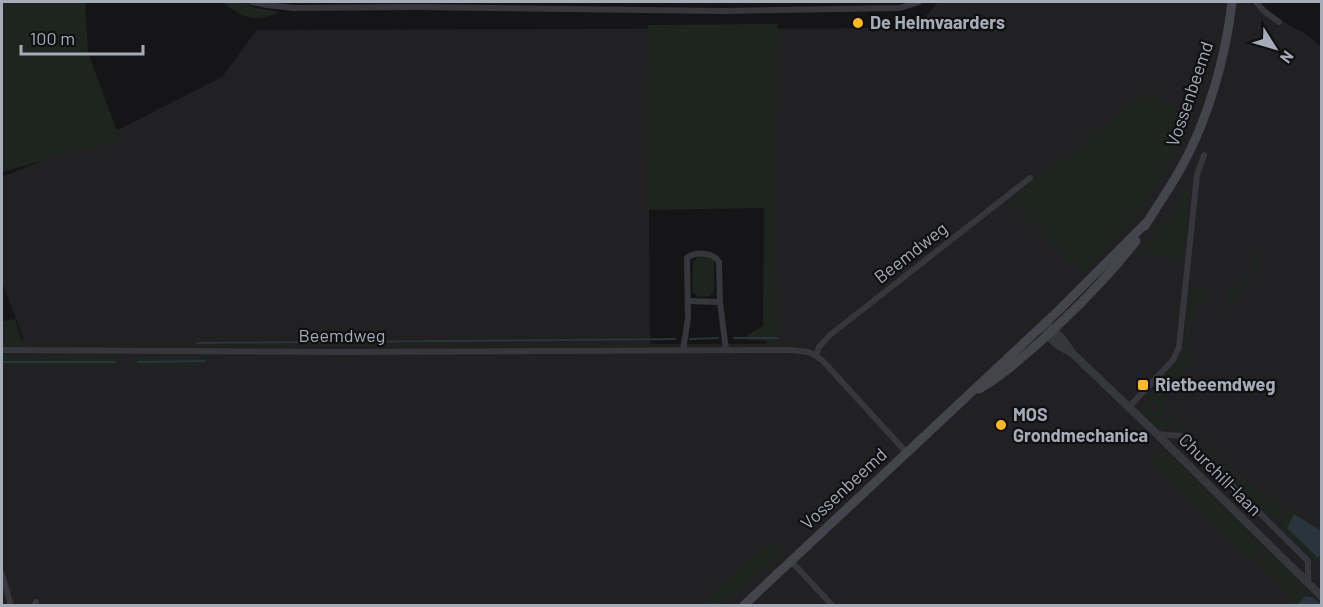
<svg xmlns="http://www.w3.org/2000/svg" width="1323" height="607" font-family="Barlow,sans-serif">
<rect width="100%" height="100%" fill="#151517"/>
<path fill="#212124" fill-rule="evenodd" d="M938,2H1248L1309,36L1321,47V605H2V344L24,340L2,282V177L113,132L222,77L257,30L916,28ZM769,203L766,344H650L649,207Z"/>
<g fill="#1d251e">
<path d="M2,2H85L88,53L120,139L2,172Z"/>
<path d="M222,2H243L257,8L280,12C255,24 242,17 222,2Z"/>
<path d="M778,24L775,206L778,341L748,340L746,336L763,326L764,208L646,210L648,25Z"/>
<path d="M1153,89L1190,125C1162,181 1128,231 1082,273L1009,199Z"/>
<path d="M1192,180L1182,259L1139,253L1163,225Z"/>
<path d="M1254,250L1264,252L1225,314L1229,287H1240L1244,273H1250Z"/>
<path d="M698,256H710L714,261V292L710,296L698,297L692,291L693,262Z"/>
<path d="M1201,287L1205,289L1208,295L1205,299L1194,309L1188,351L1193,354L1184,371L1163,394L1161,401L1166,411L1210,454L1283,507L1281,513L1274,520L1147,396L1180,357L1184,346L1191,290Z"/>
<path d="M15,319L23,345H2V321Z"/>
<path d="M201,355L205,365L135,366V356Z"/>
<path d="M2,356H118V367L2,365Z"/>
<path d="M1144,403L1168,424V429L1159,430L1145,415Z"/>
<path d="M1163,449L1263,548L1251,559L1152,461Z"/>
<path d="M1289,510L1321,528V566L1279,526Z"/>
<path d="M768,543L786,547L722,605H703Z"/>
<path d="M1267,553L1301,585L1306,596L1297,605H1289L1294,600L1257,564Z"/>
</g>
<g fill="#2a343c">
<path d="M1294,514L1321,531V554L1318,558L1287,528Z"/>
<path d="M1306,596L1314,598L1321,605H1297Z"/>
</g>
<g fill="none" stroke-linecap="round" stroke-linejoin="round">
<g stroke="#2a343c" stroke-width="2">
<path d="M734,338H777"/>
<path d="M690,339L718,338"/>
<path d="M197,343L675,339"/>
<path d="M2,362H115"/>
<path d="M138,362L204,361"/>
</g>
<g stroke="#36373c" stroke-width="6">
<path d="M252,2L267,5L293,8L417,7L723,11L900,8L919,2"/>
<path d="M1256,2L1264,11L1279,22"/>
<path d="M688,301L720,302"/>
<path d="M2,350L340,352L789,350L809,352L822,360L907,453"/>
<path d="M683,350L688,319L687,258C695,251 713,252 719,262L720,302L726,350"/>
<path d="M816,355L819,347L830,335L1030,178"/>
<path d="M1129,407L1173,360L1179,347L1197,175L1204,155"/>
<path d="M1158,434L1182,436L1308,561V583"/>
<path d="M791,561L833,606"/>
<path d="M2,574L11,606"/>
<path d="M34,606L36,602"/>
</g>
<g stroke="#36373c" stroke-width="8">
<path d="M1044,324C1057,331 1064,340 1072,353L1157,434L1322,597"/>
<path d="M1046,331C1050,341 1061,347 1070,352"/>
</g>
<g stroke="#44454c" stroke-width="9">
<path d="M1145,226C1157,206 1170,188 1181,168C1208,120 1226,56 1232,2"/>
<path d="M979,389C1002,376 1021,358 1041,341C1075,310 1108,277 1136,241"/>
<path d="M743,606L1058,311L1147,222"/>
</g>
</g>
<g fill="#feba26" stroke="#101012" stroke-width="2">
<circle cx="858" cy="23" r="6"/>
<rect x="1137" y="379" width="12" height="12" rx="3"/>
<circle cx="1001" cy="425" r="6"/>
</g>
<g text-anchor="middle" stroke-width="4.5" stroke-linejoin="round" paint-order="stroke">
<g font-size="18" font-weight="bold" fill="#a6abb8" stroke="#101012" text-anchor="start">
<text x="870" y="29">De Helmvaarders</text>
<text x="1155" y="391">Rietbeemdweg</text>
<text x="1013" y="421">MOS<tspan x="1013" dy="21">Grondmechanica</tspan></text>
</g>
<g font-size="18" fill="#a6abb8" stroke="#101012">
<text transform="translate(1190 94) rotate(-71)" y="6">Vossenbeemd</text>
<text transform="translate(911 253) rotate(-38)" y="6">Beemdweg</text>
<text x="342" y="342">Beemdweg</text>
<text transform="translate(1220 475) rotate(45)" y="6">Churchill-laan</text>
<text transform="translate(844 489) rotate(-43)" y="6">Vossenbeemd</text>
</g>
</g>
<rect width="1323" height="607" fill="none" stroke="#a6abb8" stroke-width="6"/>
<g transform="translate(1275 48) rotate(127)" stroke="#101012" stroke-width="4.5" paint-order="stroke">
<path d="M0-4.5L10 22L0 15L-10 22Z" fill="#a6abb8"/>
<text y="-9" font-size="16" font-weight="bold" text-anchor="middle" fill="#a6abb8">N</text>
</g>
<path d="M21 45v9h122v-9" fill="none" stroke="#a6abb8" stroke-width="3"/>
<text x="30" y="45" font-size="18" fill="#a6abb8" stroke="#101012" stroke-width="4.5" paint-order="stroke">100 m</text>
</svg>
